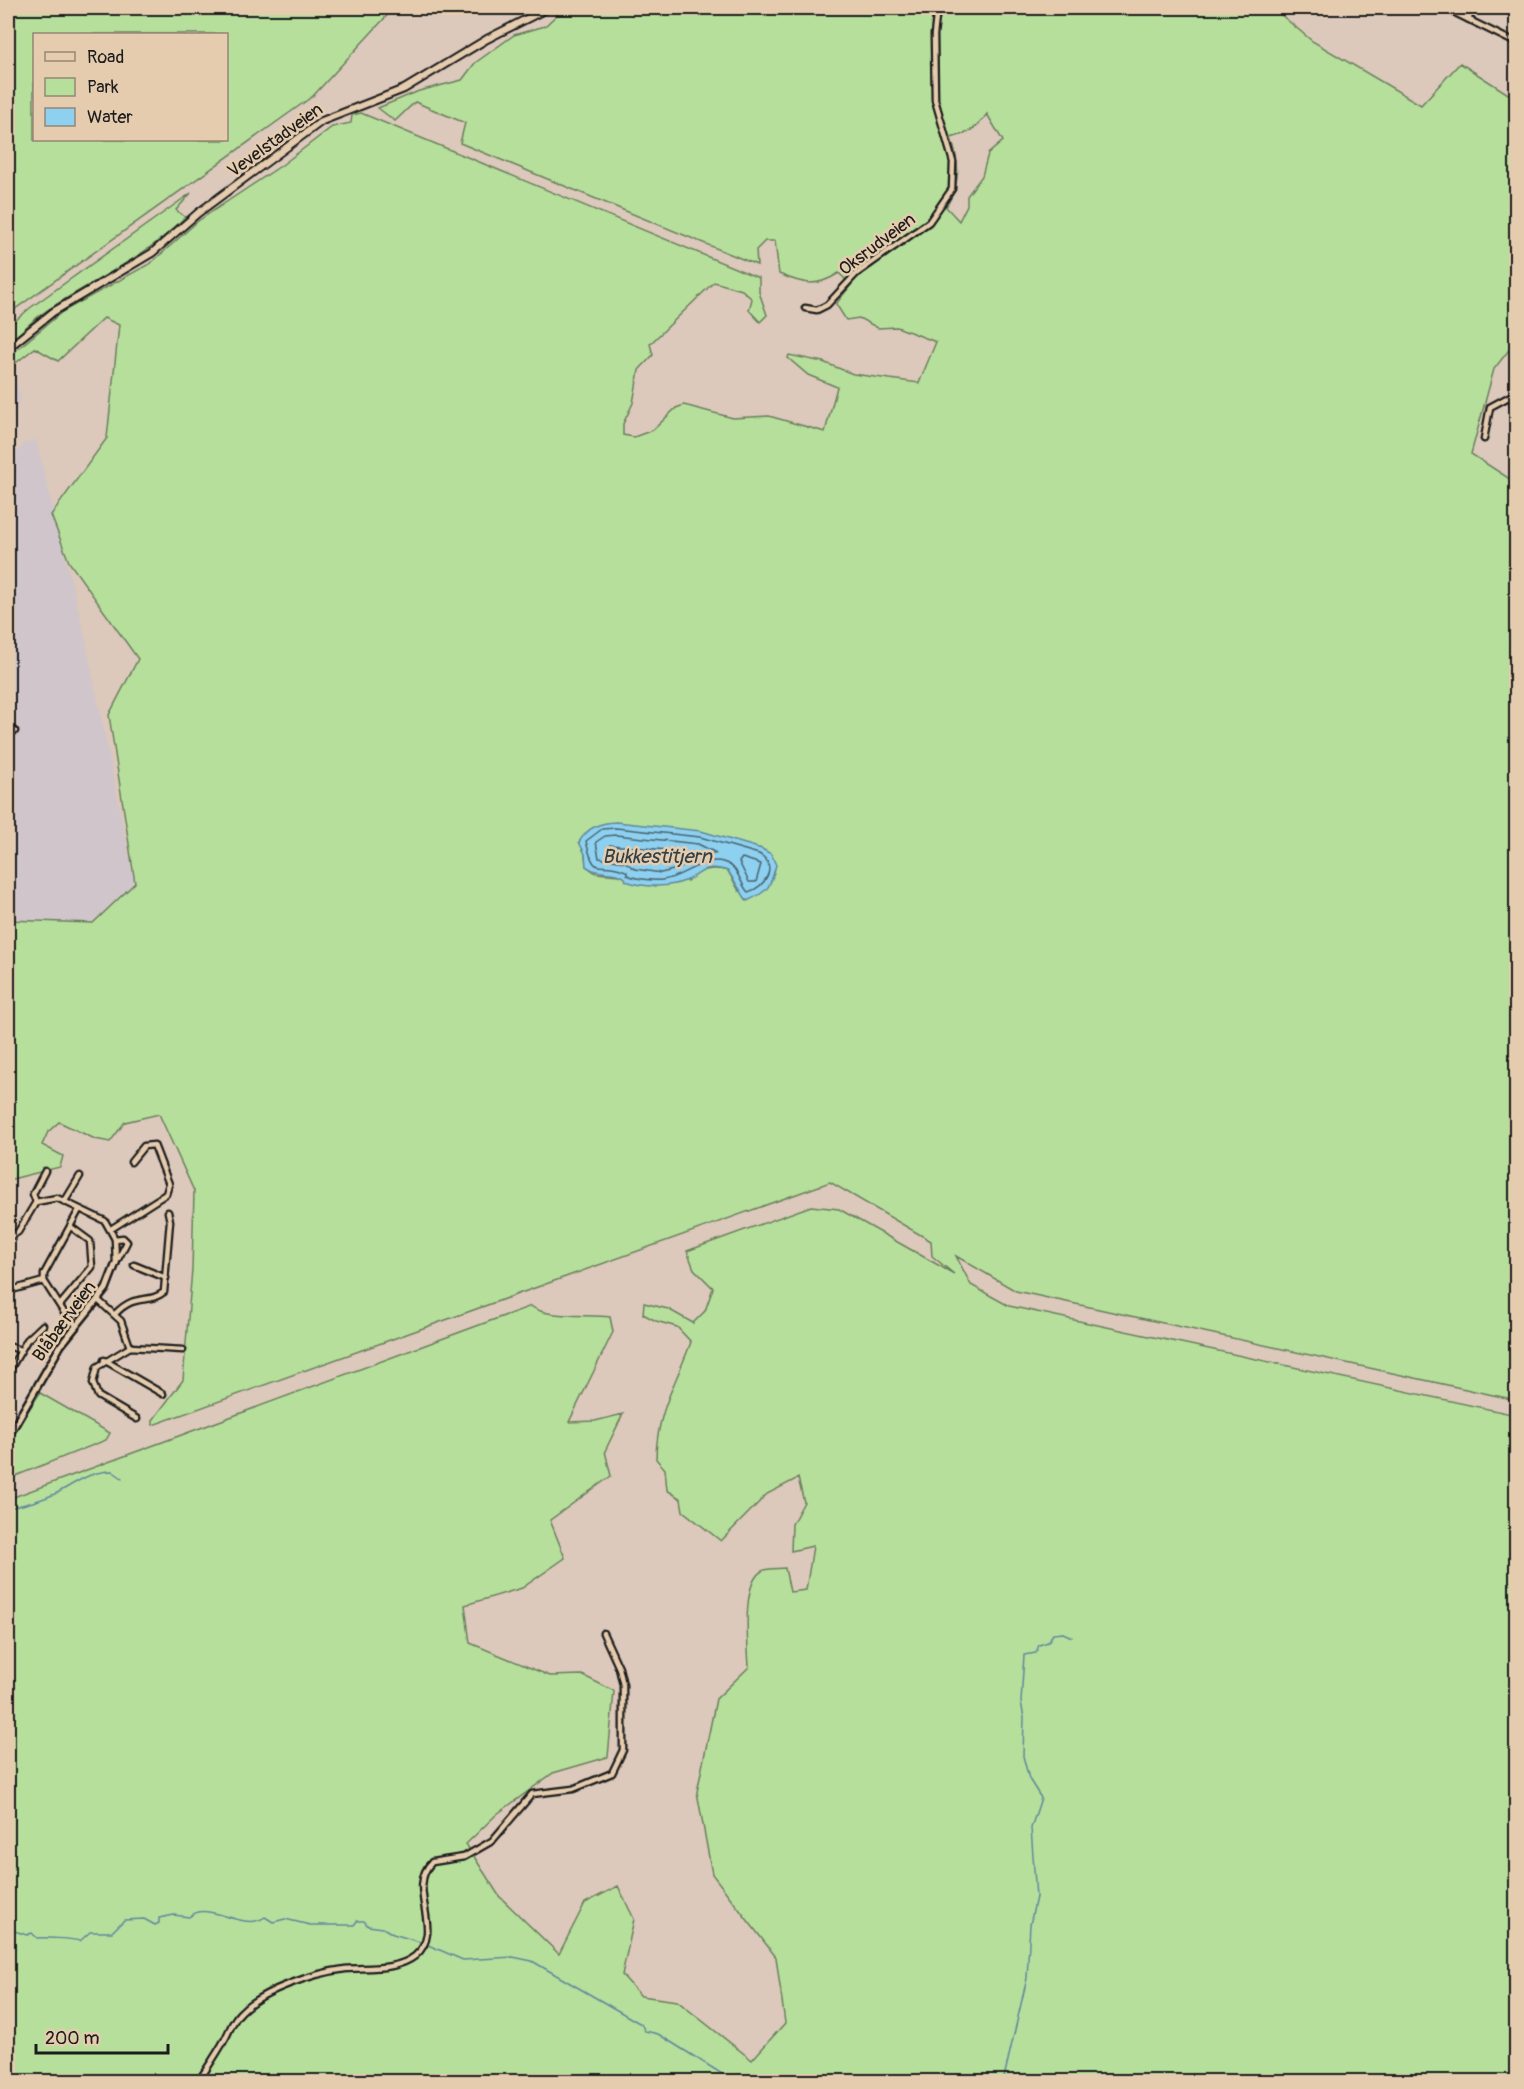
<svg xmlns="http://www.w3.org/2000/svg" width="1524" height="2089" font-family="Pangolin,sans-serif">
<rect width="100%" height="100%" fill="#dcc9bb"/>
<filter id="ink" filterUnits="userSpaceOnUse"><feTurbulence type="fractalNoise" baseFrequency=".0167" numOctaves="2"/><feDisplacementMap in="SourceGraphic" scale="12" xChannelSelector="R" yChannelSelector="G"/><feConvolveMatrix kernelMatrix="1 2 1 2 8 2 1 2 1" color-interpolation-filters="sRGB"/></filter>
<g filter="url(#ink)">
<g fill="#d0c5ca">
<path d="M8,357L21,398L8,423Z"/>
<path d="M36,439L84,632L135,883L93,923L8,920V464L23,444Z"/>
</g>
<g fill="#b6df9c" stroke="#697e5c" stroke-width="1.5" fill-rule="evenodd">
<path d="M8,8H394L313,96L8,314ZM226,34V140H34V34Z"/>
<path d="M564,8H1273L1312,41L1421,105L1460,63L1516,99V341L1494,369L1471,454L1516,483V1400L1016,1291L956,1256L971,1285L1009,1306L1516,1415V2081H8V1499L531,1306C546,1319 589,1314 610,1317L613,1332L569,1422L595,1421L623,1414L605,1451L611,1476L550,1520L565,1558L522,1588L465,1605L470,1643L550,1676L582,1675L614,1691L608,1757L553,1773L497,1814L466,1844L499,1896L559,1954L585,1903L618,1886L634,1919L622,1975L641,1996L677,2001L752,2060L785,2023L776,1957L712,1874L697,1792L716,1699L749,1667C748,1644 741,1583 762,1571C768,1568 779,1569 785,1568L790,1592L806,1590L813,1546L791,1551L792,1524L804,1502L798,1478L767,1494L721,1541L683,1511L681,1499L667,1490L665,1469L656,1459C656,1414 676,1383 691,1342L677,1327L656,1321L643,1314L644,1303L668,1309L693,1323L705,1311L713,1288L694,1269L687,1251L811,1206L839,1209L954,1274L932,1256L931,1241L830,1182L153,1425V1420L183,1380L192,1269L194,1191L159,1114L125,1122L110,1142L95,1139L59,1122L48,1132L42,1145L63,1156L60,1167L8,1180V920L93,923L135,883L109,715L138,659L69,562L51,515L107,438L119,325L104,318L58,361L35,348L8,369V357L62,312L151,263L198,221L282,165L332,127L351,123L352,115L361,113L759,278V292L767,315L760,322L749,310L752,299L742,290L714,282L650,344L653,355L639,370L633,403L623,424V435L634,437L653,430L676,408L684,405L733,418L769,416L825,432L837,387L808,375L788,358L789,355L823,362L853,374L919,383L936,342L897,327L878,328L859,318L846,320L836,304L851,285L839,273C816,288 803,284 779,274L775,241H765L756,250L757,265L460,143L465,123L415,102L395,121L378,108L419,91L462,80L475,63L514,35L545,26ZM987,114L1003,141L988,154L982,176L967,196V205L959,221L946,207C961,182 960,164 951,138C968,133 977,129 987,114ZM739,844L762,849L739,891L728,871C711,866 700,870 687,881L596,873L586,866L585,854Z"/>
<path d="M191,193L176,210L185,217C143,261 91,280 43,313C30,322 19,334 8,344V327L30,308Z"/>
<path d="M40,1393L110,1433L106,1440L8,1479V1441Z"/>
</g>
<path fill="#8dd0ef" stroke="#60889b" stroke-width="1.5" d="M616,822L701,831L762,849L771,854L776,865C770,888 769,891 747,901L728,871C702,863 704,874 685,881C669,887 646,888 629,882C621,879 630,880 622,876C611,870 600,876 586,866L585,854L579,842C588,827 599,823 616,822Z"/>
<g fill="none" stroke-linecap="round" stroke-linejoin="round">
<g stroke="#496470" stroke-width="1.5">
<path d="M616,828L700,837L759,854C779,865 765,888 748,892C741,885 739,871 731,866C708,850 685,878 662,880C655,881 637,879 630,876C622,872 632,873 623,870C598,860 595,879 586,841L602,829Z"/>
<path d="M616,835L698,844L716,853L696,857L681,868L661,873L635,869L625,862L599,858L596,842L605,836Z"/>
<path d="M610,845L679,851L682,855C664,875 630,854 609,851L607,847Z"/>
<path d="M742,858L761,864L756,882H749L739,862Z"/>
</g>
<g stroke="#60889b" stroke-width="1.5">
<path d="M8,1508C24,1505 42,1500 57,1493C76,1483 90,1471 112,1471L122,1478"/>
<path d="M8,1929L27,1935L32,1933L37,1938C41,1937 74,1939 80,1941L90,1932H112L124,1920L144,1919L155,1925L159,1923V1918L174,1915L189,1917C209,1899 243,1933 265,1917L273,1922L285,1919L310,1925H354L357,1921H364L368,1926L383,1928L393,1934L420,1942"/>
<path d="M428,1945L463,1960L513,1957L532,1961L641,2024L645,2031L658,2034L735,2082"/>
<path d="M1003,2082L1027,1978L1030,1925L1036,1897L1031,1828L1041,1798L1029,1779L1023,1756L1024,1718L1021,1702L1024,1655L1036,1653L1039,1645L1048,1642L1053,1634L1063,1633L1072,1637"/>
</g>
<defs>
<g id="minor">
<path d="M1445,8L1516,43"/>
<path d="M1468,19L1474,8"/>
<path d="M805,308L817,310L827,305L856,274L929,222L952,189L953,162L935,100L934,35L937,8"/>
<path d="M1512,397L1516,420"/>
<path d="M1484,439L1490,407L1516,393"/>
<path d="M8,733L15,731"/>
<path d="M65,1201L80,1176"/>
<path d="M36,1202L33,1194L45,1171"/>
<path d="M111,1229L166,1194L169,1184L154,1145L144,1146L131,1162"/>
<path d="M8,1238L18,1232L36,1202L57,1198L105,1221L115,1239L116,1263"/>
<path d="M115,1239L123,1238L127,1242L117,1261"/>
<path d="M134,1265L166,1278"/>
<path d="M8,1291L44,1281"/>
<path d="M98,1300L121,1321L130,1347"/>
<path d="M60,1305L92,1267L90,1241L71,1227"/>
<path d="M115,1314C136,1292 147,1305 164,1292L170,1221L168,1212"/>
<path d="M76,1325L65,1314L44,1281V1274L79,1210"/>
<path d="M8,1346L20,1350"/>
<path d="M104,1360L163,1394"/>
<path d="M8,1373L27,1340L43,1325"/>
<path d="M137,1419L98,1396L93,1383L97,1367L130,1347L183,1350"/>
<path d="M198,2082C207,2068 217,2054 225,2039C230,2030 233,2019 241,2012C262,1990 315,1973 345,1969C367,1967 396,1971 415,1956C446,1930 405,1889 432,1862L464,1857L492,1841L532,1794L573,1789L612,1773L623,1750V1685L619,1668L603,1633"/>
</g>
<path id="tertiary" d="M8,1437L61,1345L106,1289L116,1263"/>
<path id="secondary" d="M8,348L53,312L152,253L198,213L322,121L404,89L487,39L548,8"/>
</defs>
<use href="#minor" stroke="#1c1c1c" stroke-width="9"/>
<use href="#tertiary" stroke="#1c1c1c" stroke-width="10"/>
<use href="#secondary" stroke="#1c1c1c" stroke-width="10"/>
<use href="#minor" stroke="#e6ccae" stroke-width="4.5"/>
<use href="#tertiary" stroke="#e6ccae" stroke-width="5"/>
<use href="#secondary" stroke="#e6ccae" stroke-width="6"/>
</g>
</g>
<g text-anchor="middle" stroke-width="5" stroke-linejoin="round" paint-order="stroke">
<g font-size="18" fill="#1c1c1c" stroke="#e6ccae">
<text transform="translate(275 140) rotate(-36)" y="6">Vevelstadveien</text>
<text transform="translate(877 244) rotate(-37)" y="6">Oksrudveien</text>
<text transform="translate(64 1321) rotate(-54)" y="6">Blåbærveien</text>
</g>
<g font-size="20" font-style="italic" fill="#334046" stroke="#e6ccae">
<text x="657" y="863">Bukkestitjern</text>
</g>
</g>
<rect width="1524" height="2089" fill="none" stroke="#e6ccae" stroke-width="30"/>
<rect x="15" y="15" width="1494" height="2059" fill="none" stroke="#1c1c1c" stroke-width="2" filter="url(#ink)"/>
<rect x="33" y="33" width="195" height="108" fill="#e6ccae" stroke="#958674" stroke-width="1.5"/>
<rect x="45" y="52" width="30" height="9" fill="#e6ccae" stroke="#958674" stroke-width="1.5"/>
<text x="87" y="63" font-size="18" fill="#1c1c1c">Road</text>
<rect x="45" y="78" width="30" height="18" fill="#b6df9c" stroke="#958674" stroke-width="1.5"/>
<text x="87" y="93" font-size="18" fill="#1c1c1c">Park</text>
<rect x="45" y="108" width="30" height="18" fill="#8dd0ef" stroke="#958674" stroke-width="1.5"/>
<text x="87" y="123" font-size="18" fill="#1c1c1c">Water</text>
<path d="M36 2044v9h132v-9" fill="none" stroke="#1c1c1c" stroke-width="3"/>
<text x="45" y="2044" font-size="18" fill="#1c1c1c" stroke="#e6ccae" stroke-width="4.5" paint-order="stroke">200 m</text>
</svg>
